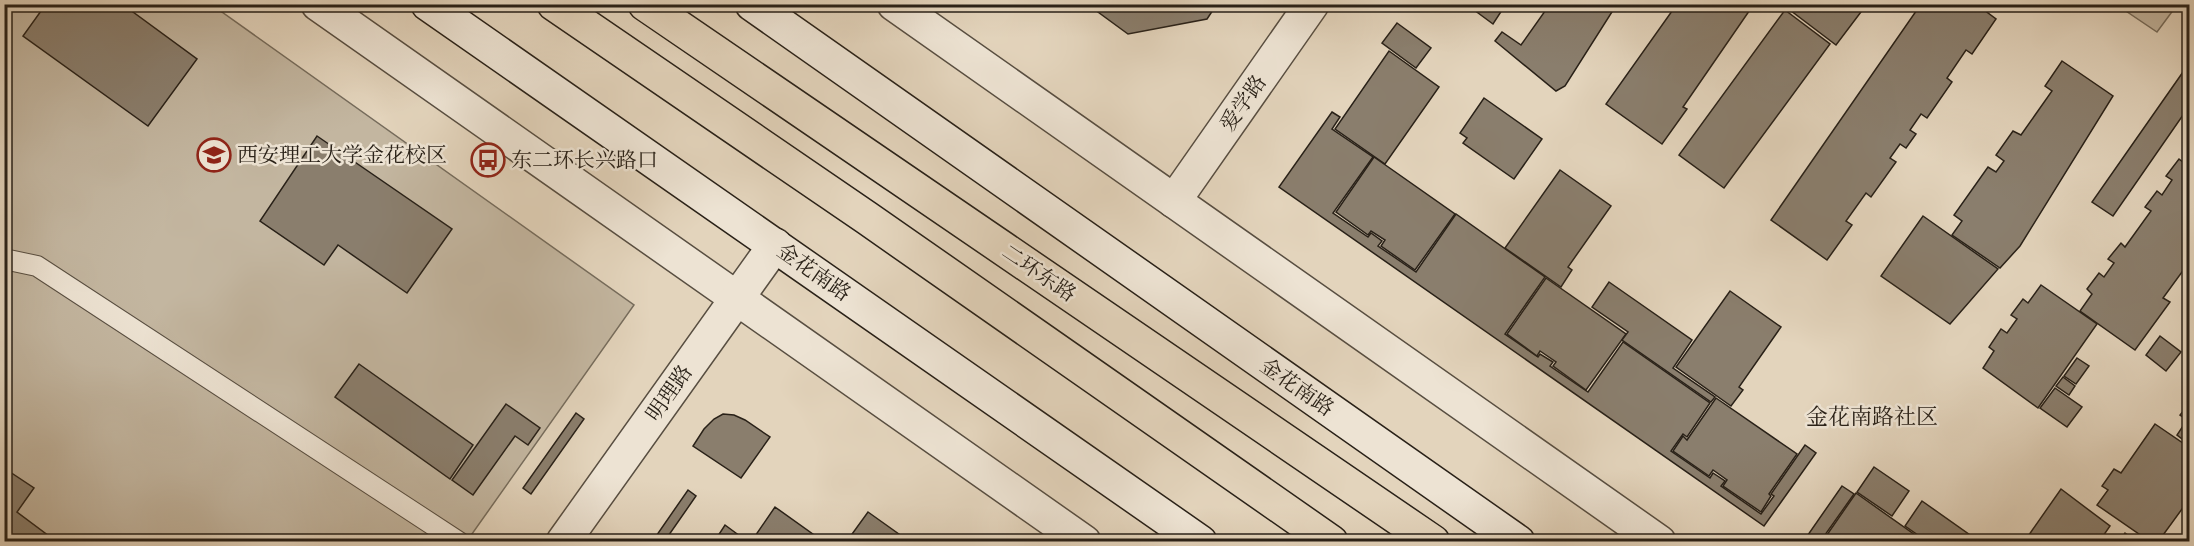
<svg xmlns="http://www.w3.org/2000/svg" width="2194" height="546" font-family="'Libre Bodoni','Noto Serif SC',serif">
<rect width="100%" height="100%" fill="#e3d4bc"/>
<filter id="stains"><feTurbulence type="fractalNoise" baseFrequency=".00333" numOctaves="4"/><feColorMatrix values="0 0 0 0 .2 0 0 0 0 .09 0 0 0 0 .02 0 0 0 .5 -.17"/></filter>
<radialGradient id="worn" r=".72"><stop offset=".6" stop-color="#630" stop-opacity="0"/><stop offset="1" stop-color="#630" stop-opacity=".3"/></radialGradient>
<g fill="#c3b6a0" stroke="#766c5c" stroke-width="1.5">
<path d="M4,5H212L634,305L467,541H5Z"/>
<path d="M2117,5H2177L2157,32Z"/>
</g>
<g fill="#8a7e6d" stroke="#292118" stroke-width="1.5">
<path d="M46,4H122L197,59L148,126L23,36Z"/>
<path d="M1087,4H1217L1207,19L1128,34Z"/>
<path d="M1466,4H1506L1493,24Z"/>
<path d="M1550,4H1617L1565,86L1556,91L1495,41L1502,32L1521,45Z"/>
<path d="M1677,4H1754L1683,107L1687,109L1662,144L1606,104Z"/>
<path d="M1782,4H1867L1836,45Z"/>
<path d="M1921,4H1976L1996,19L1972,54L1966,50L1947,78L1952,82L1927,118L1921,114L1910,130L1916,134L1906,148L1900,144L1890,158L1896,162L1871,197L1866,193L1846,221L1852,225L1827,260L1771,220Z"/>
<path d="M1785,10L1830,44L1724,188L1679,155Z"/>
<path d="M1397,23L1431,48L1416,68L1382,43Z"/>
<path d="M1389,51L1439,87L1385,164L1335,129Z"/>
<path d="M2062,61L2113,96L2020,246L2000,268L1952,235L1962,221L1954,215L1988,167L1996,172L2004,161L1996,155L2013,131L2021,135L2052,91L2045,86Z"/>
<path d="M2190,62V105L2113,216L2092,202Z"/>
<path d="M1484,98L1542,139L1514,179L1463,143L1467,138L1460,133Z"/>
<path d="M1332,112L1340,117L1332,129L1373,157L1333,213L1368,237L1371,233L1382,241L1378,246L1416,272L1456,214L1545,277L1505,334L1538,357L1540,354L1553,362L1550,366L1588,392L1623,342L1710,403L1687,437L1683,434L1671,451L1710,478L1713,473L1725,481L1721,486L1761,514L1774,496L1771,494L1805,445L1816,453L1764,526L1279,187Z"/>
<path d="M317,136L452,229L407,293L338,245L324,265L260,221Z"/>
<path d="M2190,155V261L2163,298L2170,302L2135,350L2080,311L2092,294L2087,289L2099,273L2104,277L2114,263L2108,259L2121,243L2125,247L2151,211L2145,207L2157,191L2162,195L2172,180L2166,176L2179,159L2184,163Z"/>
<path d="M1374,157L1455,214L1415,270L1381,246L1385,240L1371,231L1368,235L1336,212Z"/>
<path d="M1560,170L1611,206L1568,267L1572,270L1561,287L1505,248Z"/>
<path d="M1923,216L1998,269L1950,324L1881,276Z"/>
<path d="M1546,278L1626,334L1586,390L1553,366L1556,362L1540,351L1537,356L1507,334Z"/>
<path d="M1609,282L1692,340L1673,368L1715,397L1711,402L1622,340L1628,332L1592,307Z"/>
<path d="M2041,285L2097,324L2038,408L1983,368L1994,351L1989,347L2001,329L2007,333L2017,319L2011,315L2023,299L2028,303Z"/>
<path d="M1730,291L1781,327L1739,387L1743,390L1731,406L1676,367Z"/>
<path d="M2160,336L2181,352L2166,371L2146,355Z"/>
<path d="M2077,358L2089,366L2076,384L2064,376Z"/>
<path d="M359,364L473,445L450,479L335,397Z"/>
<path d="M2063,377L2075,386L2069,395L2056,386Z"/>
<path d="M2055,388L2082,407L2067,427L2040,408Z"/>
<path d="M1716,398L1797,454L1769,494L1771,496L1761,512L1723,486L1727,480L1713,470L1709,476L1673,451L1683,436L1687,440Z"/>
<path d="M2190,403V445L2177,435L2187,420L2180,415Z"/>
<path d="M506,404L540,428L528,445L515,436L473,495L452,480Z"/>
<path d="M576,413L584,419L531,494L523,488Z"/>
<path d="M723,414L734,415L745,420L770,437L741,478L693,446L704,429L714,419Z"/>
<path d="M2155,424L2190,448V498L2158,542H2144L2146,539L2097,505L2108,490L2102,486L2114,469L2121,473Z"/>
<path d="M1874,467L1909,491L1892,516L1857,492Z"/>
<path d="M4,468L34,488L17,512L57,542H4Z"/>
<path d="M1842,486L1854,494L1820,542H1803Z"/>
<path d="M2061,489L2110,526L2099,542H2024Z"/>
<path d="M688,490L696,496L664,542H652Z"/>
<path d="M1856,493L1925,542H1822Z"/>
<path d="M1922,501L1980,542H1928L1905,526Z"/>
<path d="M775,507L824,542H751Z"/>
<path d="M868,512L910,542L847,541Z"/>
<path d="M725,525L748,542H714Z"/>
<path d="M2125,533L2138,542H2119Z"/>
</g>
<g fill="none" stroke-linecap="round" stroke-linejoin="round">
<defs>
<path id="service" d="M4,259L37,266L459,542"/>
<g id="minor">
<path d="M318,4L1084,542"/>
<path d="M894,4L1659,542"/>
<path d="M563,542L775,245"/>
</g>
<path id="tertiary" d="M1174,201L1312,4"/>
<g id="secondary">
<path d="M428,4L1200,542"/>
<path d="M752,4L1518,542"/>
</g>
<g id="trunk">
<path d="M554,4L867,218L1331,542"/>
<path d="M645,4L1433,542"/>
</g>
</defs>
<use href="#service" stroke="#584e41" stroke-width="22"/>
<use href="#minor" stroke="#584e41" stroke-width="36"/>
<use href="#tertiary" stroke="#584e41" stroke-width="36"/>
<use href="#secondary" stroke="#292118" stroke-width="36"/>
<use href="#trunk" stroke="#292118" stroke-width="36"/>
<use href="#service" stroke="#ede3d3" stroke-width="20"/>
<use href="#minor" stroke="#ede3d3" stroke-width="33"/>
<use href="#tertiary" stroke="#ede3d3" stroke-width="33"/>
<use href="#secondary" stroke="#ede3d3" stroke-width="33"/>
<use href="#trunk" stroke="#e3d4bc" stroke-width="33"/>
</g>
<defs>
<symbol id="university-ring" viewBox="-11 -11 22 22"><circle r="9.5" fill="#ede3d3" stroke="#8f2418" stroke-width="1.5"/><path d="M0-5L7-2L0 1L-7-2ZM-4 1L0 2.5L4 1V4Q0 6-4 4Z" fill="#8f2418"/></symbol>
<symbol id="bus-ring" viewBox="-11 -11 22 22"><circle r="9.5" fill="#ede3d3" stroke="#8f2418" stroke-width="1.5"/><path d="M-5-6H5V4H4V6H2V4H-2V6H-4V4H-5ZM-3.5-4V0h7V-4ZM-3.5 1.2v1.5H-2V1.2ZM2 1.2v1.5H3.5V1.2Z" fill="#8f2418"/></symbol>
</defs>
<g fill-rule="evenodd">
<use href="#university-ring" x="195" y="136" width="38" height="38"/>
<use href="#bus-ring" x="469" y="141" width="38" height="38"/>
</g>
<g text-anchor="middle" stroke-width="5" stroke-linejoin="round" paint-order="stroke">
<g font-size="21" fill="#292118" stroke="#ede3d3">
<text transform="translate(1243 103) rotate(-55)" y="7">爱学路</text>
<text transform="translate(814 272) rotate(35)" y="7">金花南路</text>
<text transform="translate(1039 273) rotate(34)" y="7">二环东路</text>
<text transform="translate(1297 387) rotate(35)" y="7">金花南路</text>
<text transform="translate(669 393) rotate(-55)" y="7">明理路</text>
</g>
<g font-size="21" fill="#292118" stroke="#ede3d3" text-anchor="start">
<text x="237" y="162">西安理工大学金花校区</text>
<text x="511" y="167">东二环长兴路口</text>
</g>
<g font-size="22" fill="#292118" stroke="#ede3d3">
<text x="1872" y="424">金花南路社区</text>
</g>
</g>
<rect width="2194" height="546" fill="none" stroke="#e3d4bc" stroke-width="24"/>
<rect x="6" y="6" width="2182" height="534" fill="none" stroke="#292118" stroke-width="3"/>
<rect x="12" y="12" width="2170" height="522" fill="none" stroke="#292118" stroke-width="1.5"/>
<rect width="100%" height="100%" filter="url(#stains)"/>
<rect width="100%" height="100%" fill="url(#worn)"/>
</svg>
